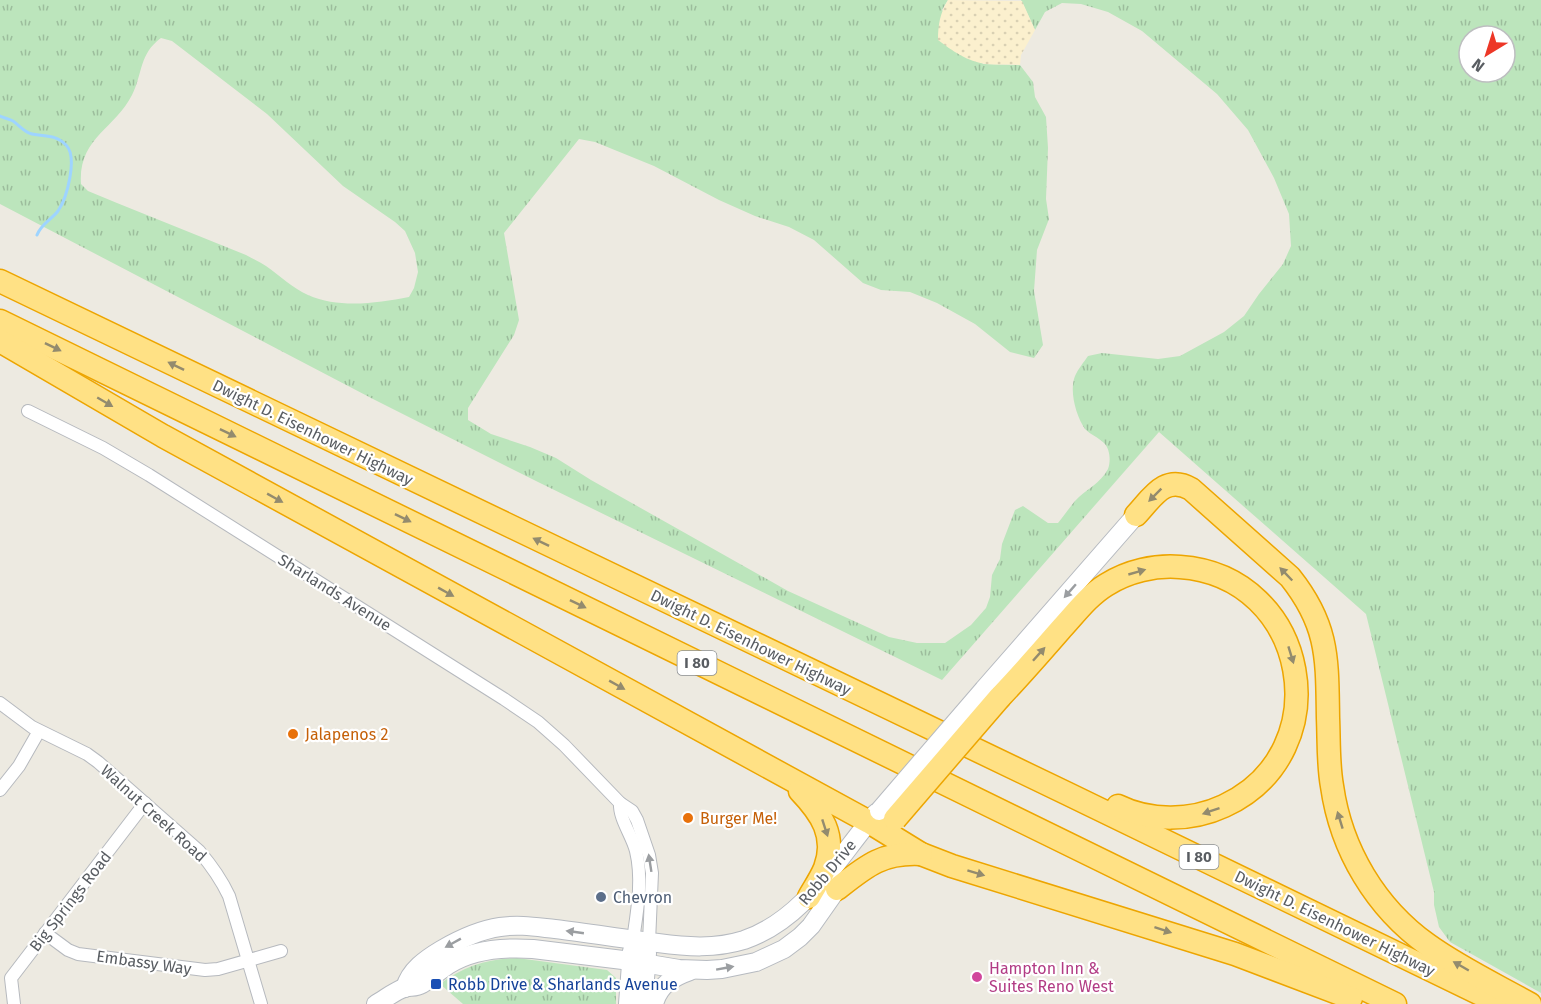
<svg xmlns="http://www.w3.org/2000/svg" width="1541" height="1004" font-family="'Fira Sans',sans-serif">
<defs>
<pattern id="grass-tufts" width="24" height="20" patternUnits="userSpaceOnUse" patternTransform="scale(1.5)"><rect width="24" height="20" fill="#bce5bc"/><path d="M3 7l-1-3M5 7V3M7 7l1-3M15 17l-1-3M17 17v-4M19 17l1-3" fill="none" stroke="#9cbd9c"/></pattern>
<pattern id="sand-dots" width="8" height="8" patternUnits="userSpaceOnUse" patternTransform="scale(1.5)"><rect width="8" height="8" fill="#fbf0ce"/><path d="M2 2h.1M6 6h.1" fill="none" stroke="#d9d0b3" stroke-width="1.8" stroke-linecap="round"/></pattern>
</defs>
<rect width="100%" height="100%" fill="#edeae1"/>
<g fill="url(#grass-tufts)" fill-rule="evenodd">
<path d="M0,0H948L942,10L983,64L1020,65L1033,82L1035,97L1046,117L1048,148L1046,199L1049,219L1037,250L1034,291L1043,345L1034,358L1010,352L975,324L937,303L910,292L881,290L863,283L814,240L789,227L755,216L719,200L654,166L595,142L579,139L504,233L519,320L514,335L468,408V420L491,434L530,447L556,458L591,480L788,591L889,637L917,643H945L971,625L986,608L990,597L992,575L1000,559L1002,544L1015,510L1023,506L1048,523H1058C1064,516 1069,508 1075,501C1085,490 1101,483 1108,469C1111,461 1110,449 1104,443C1098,437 1091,435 1085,429C1076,416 1069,391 1075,376C1078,369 1084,362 1088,356L1102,353L1158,359L1180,356L1224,332L1244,316L1259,294L1283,264L1291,246L1289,214L1274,178L1248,130L1217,94L1142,31L1108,12L1081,4L1062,3L1045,12L1035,30L1021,0H1541V993L1450,942L1439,927L1434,905V892L1366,614L1159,432L942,680L538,482L373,399L0,204ZM1469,36H1505V72H1469ZM161,38L172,41L267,114L343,186L395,222L405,231L415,253L418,272L414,288L409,297C377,303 340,309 308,295C293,288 280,276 266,266C260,262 253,259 246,255L117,203L88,191L81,184C78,138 115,129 132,95C143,73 139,54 161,38Z"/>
<path d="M517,958L607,970L616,978V1004H463L440,984C464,966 488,959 517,958Z"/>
</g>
<path fill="url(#sand-dots)" d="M948,0L1022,1L1035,30L1021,55L1020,65C1009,64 997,65 986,64C968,62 951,50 938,40C938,25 940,13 948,0Z"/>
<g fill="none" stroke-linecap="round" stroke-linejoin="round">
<path stroke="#9ed4ff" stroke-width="3" d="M0,116C4,118 9,119 13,121C19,125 24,132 32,134C45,137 55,134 66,145C78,157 67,198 58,211C51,220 41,224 37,235"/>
<defs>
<g id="street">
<path d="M28,411L103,448L149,475L504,699L538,722L564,745L620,803L632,811L637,820L649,855L652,873L649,942"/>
<path d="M0,703L32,727L87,754L98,762L199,851C211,865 221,879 229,896L261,1004"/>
<path d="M0,790L19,766L39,731"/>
<path d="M620,803C619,819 632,835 636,851C643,880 637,912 633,940"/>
<path d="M45,933L68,950L78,954L205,970L218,969L281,951"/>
<path d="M14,1004L11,978L145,803"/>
</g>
<g id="secondary">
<path d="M984,689L1136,515"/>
<path d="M405,988C410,970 426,959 441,950C460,939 479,930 500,927C519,924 536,927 555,929C589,933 624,939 658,943C687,947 715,949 744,940C805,919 836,860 876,813"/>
<path d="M376,1004C385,999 395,991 404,988C411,986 415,988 422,984C431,978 439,971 448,965C473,949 504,947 533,949L631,961L679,969L707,970L722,969L756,962L784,949L800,937L811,926L837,889"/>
<path d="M628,1004L632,951"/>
<path d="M643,1004L647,953"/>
<path d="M654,1004C659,985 673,977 690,971"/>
</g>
<g id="highway">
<path d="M0,281L1066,793L1501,1004"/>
<path d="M0,321L1395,1004"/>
<path d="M0,341L163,436L869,822L921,854L952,866L1235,954L1351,998"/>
<path d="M1136,515C1152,498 1165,474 1191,489L1290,577C1329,626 1327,659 1328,718C1329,741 1328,764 1332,786C1341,850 1376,908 1428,945C1460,968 1496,985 1530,1004"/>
<path d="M1000,697C1021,675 1041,652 1061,629C1075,614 1088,596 1106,585C1128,571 1155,565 1180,567C1309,576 1341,752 1224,806C1192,821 1150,822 1118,806"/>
<path d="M800,791C821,813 837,836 825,868C821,878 814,888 809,897"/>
<path d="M837,889C866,866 882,852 921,854"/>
</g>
</defs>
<use href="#street" stroke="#b6b9be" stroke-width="14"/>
<use href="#secondary" stroke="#b6bac0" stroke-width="20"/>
<use href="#highway" stroke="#eda500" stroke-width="25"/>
<use href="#street" stroke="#fff" stroke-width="12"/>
<use href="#secondary" stroke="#fff" stroke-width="18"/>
<use href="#highway" stroke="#ffe185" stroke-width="22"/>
<defs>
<path id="secondary-bridge" d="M879,811L984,689"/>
<path id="highway-bridge" d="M895,819L1000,697"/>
</defs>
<use href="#secondary-bridge" stroke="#b6bac0" stroke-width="20" stroke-linecap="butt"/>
<use href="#highway-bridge" stroke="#eda500" stroke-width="25" stroke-linecap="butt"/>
<use href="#secondary-bridge" stroke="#fff" stroke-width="18"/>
<use href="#highway-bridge" stroke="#ffe185" stroke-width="22"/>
</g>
<defs><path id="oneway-solid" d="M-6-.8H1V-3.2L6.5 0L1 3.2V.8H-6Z" transform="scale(1.5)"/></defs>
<g fill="#938b6e">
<use href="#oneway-solid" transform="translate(53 347) rotate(26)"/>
<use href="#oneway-solid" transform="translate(176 366) rotate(-154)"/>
<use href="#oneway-solid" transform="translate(105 402) rotate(30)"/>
<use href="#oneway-solid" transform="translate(228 433) rotate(26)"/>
<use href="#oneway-solid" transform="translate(1155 495) rotate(135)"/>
<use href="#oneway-solid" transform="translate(275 498) rotate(29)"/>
<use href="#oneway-solid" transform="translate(403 518) rotate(26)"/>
<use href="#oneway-solid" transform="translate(541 542) rotate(-154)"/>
<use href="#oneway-solid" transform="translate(1137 572) rotate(-16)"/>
<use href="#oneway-solid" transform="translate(1286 574) rotate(-134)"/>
<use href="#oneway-solid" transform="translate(446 592) rotate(29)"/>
<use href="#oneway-solid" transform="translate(578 604) rotate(26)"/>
<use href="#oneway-solid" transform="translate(1039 654) rotate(-48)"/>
<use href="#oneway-solid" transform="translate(1291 655) rotate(73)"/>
<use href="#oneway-solid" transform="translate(617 685) rotate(29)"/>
<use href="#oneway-solid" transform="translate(1211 811) rotate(161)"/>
<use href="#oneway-solid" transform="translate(1340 820) rotate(-107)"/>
<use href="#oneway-solid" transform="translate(825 828) rotate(72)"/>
<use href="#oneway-solid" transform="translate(976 873) rotate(17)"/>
<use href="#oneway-solid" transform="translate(1163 930) rotate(18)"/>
<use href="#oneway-solid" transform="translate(1461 966) rotate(-150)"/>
</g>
<g fill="#9b9ea1">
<use href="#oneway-solid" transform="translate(1070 591) rotate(131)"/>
<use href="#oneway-solid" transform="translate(650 863) rotate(-99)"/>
<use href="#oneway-solid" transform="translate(575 932) rotate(-172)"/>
<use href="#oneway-solid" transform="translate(453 943) rotate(151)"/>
<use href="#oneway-solid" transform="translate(725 968) rotate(-10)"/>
</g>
<g fill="#e8710a" stroke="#fff" stroke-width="2">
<circle cx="293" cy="734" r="6"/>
<circle cx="688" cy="818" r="6"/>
</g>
<circle fill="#5c6f8a" stroke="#fff" stroke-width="2" cx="601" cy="897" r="6"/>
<circle fill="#d1479c" stroke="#fff" stroke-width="2" cx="977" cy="977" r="6"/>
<rect fill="#1a4fb4" stroke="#fff" stroke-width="2" x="430" y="978" width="12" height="12" rx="3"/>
<g text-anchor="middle" stroke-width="4.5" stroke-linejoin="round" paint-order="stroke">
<g fill="#fff" stroke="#8b8e91" stroke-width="1.5">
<rect x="677.5" y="651" width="39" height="24" rx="4.5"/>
<rect x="1179.5" y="845" width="39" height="24" rx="4.5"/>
</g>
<g font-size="15" font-weight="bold" fill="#595d62">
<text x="697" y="668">I 80</text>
<text x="1199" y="862">I 80</text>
</g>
<g font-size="16" fill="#595d62" stroke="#fff">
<text transform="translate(313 432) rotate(26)" y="6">Dwight D. Eisenhower Highway</text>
<text transform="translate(335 592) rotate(32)" y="6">Sharlands Avenue</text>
<text transform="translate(751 642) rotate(26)" y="6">Dwight D. Eisenhower Highway</text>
<text transform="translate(154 813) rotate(42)" y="6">Walnut Creek Road</text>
<text transform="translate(827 872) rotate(-50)" y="6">Robb Drive</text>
<text transform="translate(70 901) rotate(-52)" y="6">Big Springs Road</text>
<text transform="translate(1335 923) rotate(26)" y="6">Dwight D. Eisenhower Highway</text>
<text transform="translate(144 962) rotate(8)" y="6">Embassy Way</text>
</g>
<g font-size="16" fill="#c56008" stroke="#fff" text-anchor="start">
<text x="305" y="740">Jalapenos 2</text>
<text x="700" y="824">Burger Me!</text>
</g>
<g font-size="16" fill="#4e5e75" stroke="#fff" text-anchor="start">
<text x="613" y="903">Chevron</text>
</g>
<g font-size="16" fill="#b23c85" stroke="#fff" text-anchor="start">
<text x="989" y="974">Hampton Inn &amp;<tspan x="989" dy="18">Suites Reno West</tspan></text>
</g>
<g font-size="16" fill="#164399" stroke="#fff" text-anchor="start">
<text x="448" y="990">Robb Drive &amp; Sharlands Avenue</text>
</g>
</g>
<g transform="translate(1487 54) rotate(218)"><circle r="28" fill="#ffffff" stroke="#bdbec0" stroke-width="1.5"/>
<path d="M0-4.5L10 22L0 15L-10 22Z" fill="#ed3727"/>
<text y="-9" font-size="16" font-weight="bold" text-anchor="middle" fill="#595d62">N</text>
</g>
</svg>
